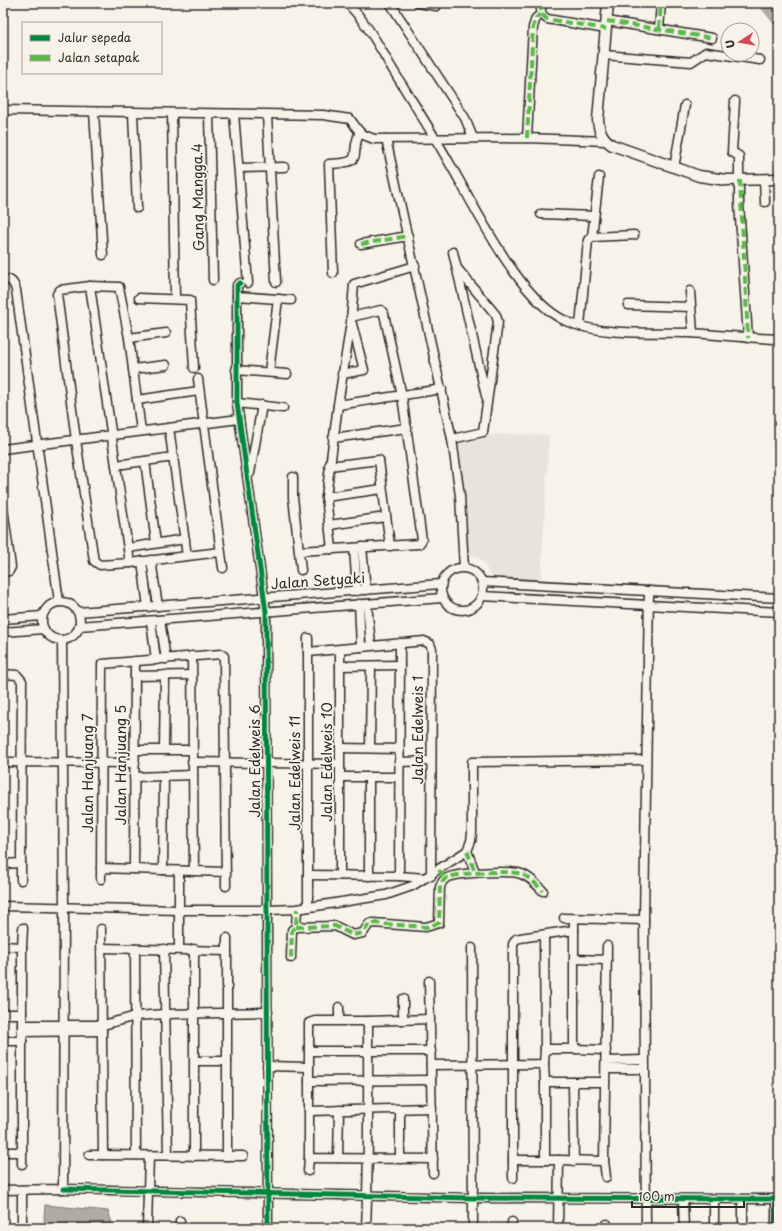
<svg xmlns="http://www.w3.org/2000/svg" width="782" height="1231" font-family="'Playpen Sans',sans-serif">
<rect width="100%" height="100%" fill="#f7f3e8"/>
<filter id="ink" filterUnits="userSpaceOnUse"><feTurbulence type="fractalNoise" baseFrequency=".025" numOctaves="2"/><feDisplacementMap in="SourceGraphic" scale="8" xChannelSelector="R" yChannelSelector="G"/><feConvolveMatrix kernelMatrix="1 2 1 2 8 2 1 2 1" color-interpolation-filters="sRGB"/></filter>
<g filter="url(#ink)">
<path fill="#e8e4da" d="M500,434L549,435L541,579L493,580L482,560L468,553L452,440Z"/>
<path fill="#afaca4" stroke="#7a7874" d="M45,1205L108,1211L112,1223L111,1228H45L44,1217Z"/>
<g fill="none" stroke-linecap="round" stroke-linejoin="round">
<path stroke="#afaca4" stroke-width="13" d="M765,3L779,20"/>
<defs>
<g id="minor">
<path d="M347,3C364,19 378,44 390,65C410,98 431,130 450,164C476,208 520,303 568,322C602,336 654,332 691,333C720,335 750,338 779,339"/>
<path d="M390,3L465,118L473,138"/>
<path d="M418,3L436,6L439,3"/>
<path d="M541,3V14L547,19L606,29"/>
<path d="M607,21L712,38"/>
<path d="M659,29L661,3"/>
<path d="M604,55L691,62L706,52L760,60"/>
<path d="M735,101L732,152L739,156V203L748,338"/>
<path d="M3,110L323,115L350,119L361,134L374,139L527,138L606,141"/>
<path d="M94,112L103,255"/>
<path d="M133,113L137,208"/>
<path d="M172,114L175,299"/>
<path d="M209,114L213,280"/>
<path d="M234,114L248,283"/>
<path d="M267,115L276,282"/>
<path d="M527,138L533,27L536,18L541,14"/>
<path d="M386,139L452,439L460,496L464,568"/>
<path d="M239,168L284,167"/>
<path d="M674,168L685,105"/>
<path d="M764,179L765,202"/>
<path d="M541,214L594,216"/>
<path d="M592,237L599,177"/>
<path d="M361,244L408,236"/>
<path d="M453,252L486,396"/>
<path d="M333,273L329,164C368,163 348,155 360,132"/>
<path d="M3,280C11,278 14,283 16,290L59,602"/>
<path d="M240,283L237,285V403L266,612L268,1228"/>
<path d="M90,286L130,563"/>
<path d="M690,291L693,333"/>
<path d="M237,296L291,300"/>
<path d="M139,298L190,300L194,368"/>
<path d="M628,305L691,307"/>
<path d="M580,326L588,240L592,237L634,235"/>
<path d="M129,338L166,333"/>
<path d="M133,369L166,365"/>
<path d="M236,370L287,374"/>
<path d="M269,372L278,299"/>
<path d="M342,374L364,370L352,324"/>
<path d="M198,379L223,568"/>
<path d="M137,400L199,391"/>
<path d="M237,403L283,408"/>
<path d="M338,405L442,389"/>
<path d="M169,428L187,556"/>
<path d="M141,431L129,338L119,287L90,286L60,290L57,294L76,440L94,561L100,565L130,563L220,552"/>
<path d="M333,438L407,428"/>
<path d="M452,439L483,432L498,322L496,315L457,268"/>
<path d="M3,449L239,419"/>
<path d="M145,461L156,543"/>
<path d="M116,465L174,457"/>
<path d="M329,466L379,460L390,546"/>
<path d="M250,473L262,405"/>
<path d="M293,477V497L301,570"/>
<path d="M326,497L382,489"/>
<path d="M3,508L11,567L9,571L3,572"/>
<path d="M329,525L386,517"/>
<path d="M362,547L366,590"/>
<path d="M128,548L185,539"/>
<path d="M354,548L357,591"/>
<path d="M332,549L326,497L338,405L351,322L354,284L415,266"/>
<path d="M299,551L419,544L422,540L402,396L384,314L381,310L351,317"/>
<path d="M151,560L158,606"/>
<path d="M142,561L148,607"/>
<circle cx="462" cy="589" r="21"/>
<path d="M482,582L779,598"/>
<path d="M482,596L779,612"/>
<circle cx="61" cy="621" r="19"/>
<path d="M359,604L361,647"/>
<path d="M367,604L371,645"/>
<path d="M78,612L441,584"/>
<path d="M3,619L42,616"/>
<path d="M160,620L166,659"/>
<path d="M151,621L156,660"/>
<path d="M79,626L442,598"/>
<path d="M3,632L44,629"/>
<path d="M308,652L414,642L424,641L430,644L432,649L431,876"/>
<path d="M192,656L194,871"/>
<path d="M340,666L400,665"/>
<path d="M3,674L17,675L22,681L21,863L3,864"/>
<path d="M135,676L192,675"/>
<path d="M340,748L399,749"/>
<path d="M370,748L371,666"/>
<path d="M164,749L165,675"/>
<path d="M135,750H192"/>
<path d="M3,762L135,763"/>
<path d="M192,762L339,764"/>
<path d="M399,762L431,761"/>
<path d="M134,777L193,775"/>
<path d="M340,777H399"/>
<path d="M369,777V876"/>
<path d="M467,851L475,872"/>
<path d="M101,868L226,872"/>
<path d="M134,869L135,661"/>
<path d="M163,870L164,776"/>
<path d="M308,875L399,876L425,878"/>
<path d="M340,875V650"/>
<path d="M399,876L400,643"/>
<path d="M101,879L102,664L221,654L224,656L226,886"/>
<path d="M21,880V863"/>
<path d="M3,906L180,910H268L297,909L386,895L412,886L467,851L471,841L472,833V762L646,760"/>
<path d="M308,907V638"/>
<path d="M564,918L644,920"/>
<path d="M296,927L335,926L353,935L363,933L369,924L373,923L426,927L439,923L440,887C441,884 442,881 445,879C454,872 506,871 518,873C528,875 536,884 543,891"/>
<path d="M101,929L103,1155"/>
<path d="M544,935L545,1049H574V919"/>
<path d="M227,938V1156"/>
<path d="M3,946L22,947V1152H3"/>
<path d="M22,947L23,928"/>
<path d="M102,948L227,951"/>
<path d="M472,948L473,1228"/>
<path d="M135,949L136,1155"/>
<path d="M164,949L168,1155"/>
<path d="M179,949V871"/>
<path d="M194,949V1156"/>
<path d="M291,958L292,930L296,927L297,909"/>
<path d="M575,959L607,960"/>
<path d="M429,981L433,1173"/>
<path d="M403,999V1020"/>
<path d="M339,1007V1020"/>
<path d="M3,1014H22"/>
<path d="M368,1021L430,1019"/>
<path d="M22,1025H103L136,1016L166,1014L268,1012"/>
<path d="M22,1032L102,1031"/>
<path d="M3,1041H22"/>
<path d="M574,1049L606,1050"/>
<path d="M309,1051H431"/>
<path d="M196,1061H227"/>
<path d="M606,1061L644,1060"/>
<path d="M544,1064L545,1082H605"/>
<path d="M431,1065L544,1064L545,1049"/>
<path d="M267,1066L308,1067"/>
<path d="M606,1069H644"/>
<path d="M309,1081L431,1080"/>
<path d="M573,1082L574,1161"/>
<path d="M309,1111L432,1108"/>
<path d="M89,1155L243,1156"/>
<path d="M338,1158L339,1110"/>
<path d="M400,1159V1110"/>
<path d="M545,1160V1082"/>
<path d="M559,1160L604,1161"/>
<path d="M22,1164V1152"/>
<path d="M308,1171L309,1158"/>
<path d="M606,1177L604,1161L607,946"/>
<path d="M513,1178V1160"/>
<path d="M63,1189L473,1198L776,1199V1228"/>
<path d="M3,1190L63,1189L64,908L62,640"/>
<path d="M683,1200L684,1228"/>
<path d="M714,1200V1228"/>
<path d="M180,1221V1228"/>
<path d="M512,1222V1228"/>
<path d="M22,1228V1190"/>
<path d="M147,1228L149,1156"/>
<path d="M366,1228C369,1159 368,1090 368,1021H315L309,1023V1158L433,1159"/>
<path d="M558,1228L559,1160H513V944L516,939L520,938L574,930"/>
<path d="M607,1228V1224"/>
<path d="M646,1228L644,920L649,591"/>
<path d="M743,1228V1200"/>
</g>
<path id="tertiary" d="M608,3L598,120C599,131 602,138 612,145L699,176L726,180L779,179"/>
</defs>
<use href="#minor" stroke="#2b2b2b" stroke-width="11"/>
<use href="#tertiary" stroke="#2b2b2b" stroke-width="13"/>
<use href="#minor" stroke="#f7f3e8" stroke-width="8"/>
<use href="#tertiary" stroke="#f7f3e8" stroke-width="10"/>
<g stroke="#58b947" stroke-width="4" stroke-dasharray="8 4" stroke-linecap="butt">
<path d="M541,3V14L547,19L606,29"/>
<path d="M607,21L712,38"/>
<path d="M659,29L661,3"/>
<path d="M527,138L533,27L536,18L541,14"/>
<path d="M740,180L748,338"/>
<path d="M361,244L408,236"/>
<path d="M467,851L475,872"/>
<path d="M439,870L445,879"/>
<path d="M296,927L335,926L353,935L363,933L369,924L373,923L426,927L439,923L440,887C441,884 442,881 445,879C454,872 506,871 518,873C528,875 536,884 543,891"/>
<path d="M291,958L292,930L296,927L297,909"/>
</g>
<defs>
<g id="cycleway">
<path d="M240,283L237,285V403L266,612L268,1228"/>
<path d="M63,1189L473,1198L776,1199V1228"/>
</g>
</defs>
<use href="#cycleway" stroke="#f7f3e8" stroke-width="8"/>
<use href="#cycleway" stroke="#00873e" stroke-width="5"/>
</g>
</g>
<g text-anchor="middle" stroke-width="3.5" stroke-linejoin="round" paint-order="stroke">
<g font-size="14" fill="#2b2b2b" stroke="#f7f3e8">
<text transform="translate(198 197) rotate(-91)" y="5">Gang Mangga.4</text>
<text transform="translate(318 581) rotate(-4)" y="5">Jalan Setyaki</text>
<text transform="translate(418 730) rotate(-90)" y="5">Jalan Edelweis 1</text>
<text transform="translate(255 761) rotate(-90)" y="5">Jalan Edelweis 6</text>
<text transform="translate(327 762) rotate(-90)" y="5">Jalan Edelweis 10</text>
<text transform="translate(121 765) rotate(-90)" y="5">Jalan Hanjuang 5</text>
<text transform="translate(88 773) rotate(-90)" y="5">Jalan Hanjuang 7</text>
<text transform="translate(295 773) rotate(-90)" y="5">Jalan Edelweis 11</text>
</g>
</g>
<rect width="782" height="1231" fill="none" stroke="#f7f3e8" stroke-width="16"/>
<rect x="8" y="8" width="766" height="1215" fill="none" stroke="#2b2b2b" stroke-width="1.5" filter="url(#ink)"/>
<rect x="22" y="22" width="140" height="52" fill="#f7f3e8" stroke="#a5a39c"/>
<rect x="30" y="35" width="20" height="6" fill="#00873e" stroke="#a5a39c"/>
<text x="58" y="42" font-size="12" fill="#2b2b2b">Jalur sepeda</text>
<rect x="30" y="55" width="20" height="6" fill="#58b947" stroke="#a5a39c"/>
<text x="58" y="62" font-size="12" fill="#2b2b2b">Jalan setapak</text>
<g transform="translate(740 42) rotate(258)"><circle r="19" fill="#f7f3e8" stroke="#a5a39c"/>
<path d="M0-3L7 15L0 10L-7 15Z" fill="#d1495b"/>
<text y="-6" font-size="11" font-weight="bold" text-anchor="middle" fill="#2b2b2b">U</text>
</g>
<path d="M632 1201v6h112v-6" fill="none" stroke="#2b2b2b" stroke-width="2"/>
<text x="638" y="1201" font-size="12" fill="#2b2b2b" stroke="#f7f3e8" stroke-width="3" paint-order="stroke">100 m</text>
</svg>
